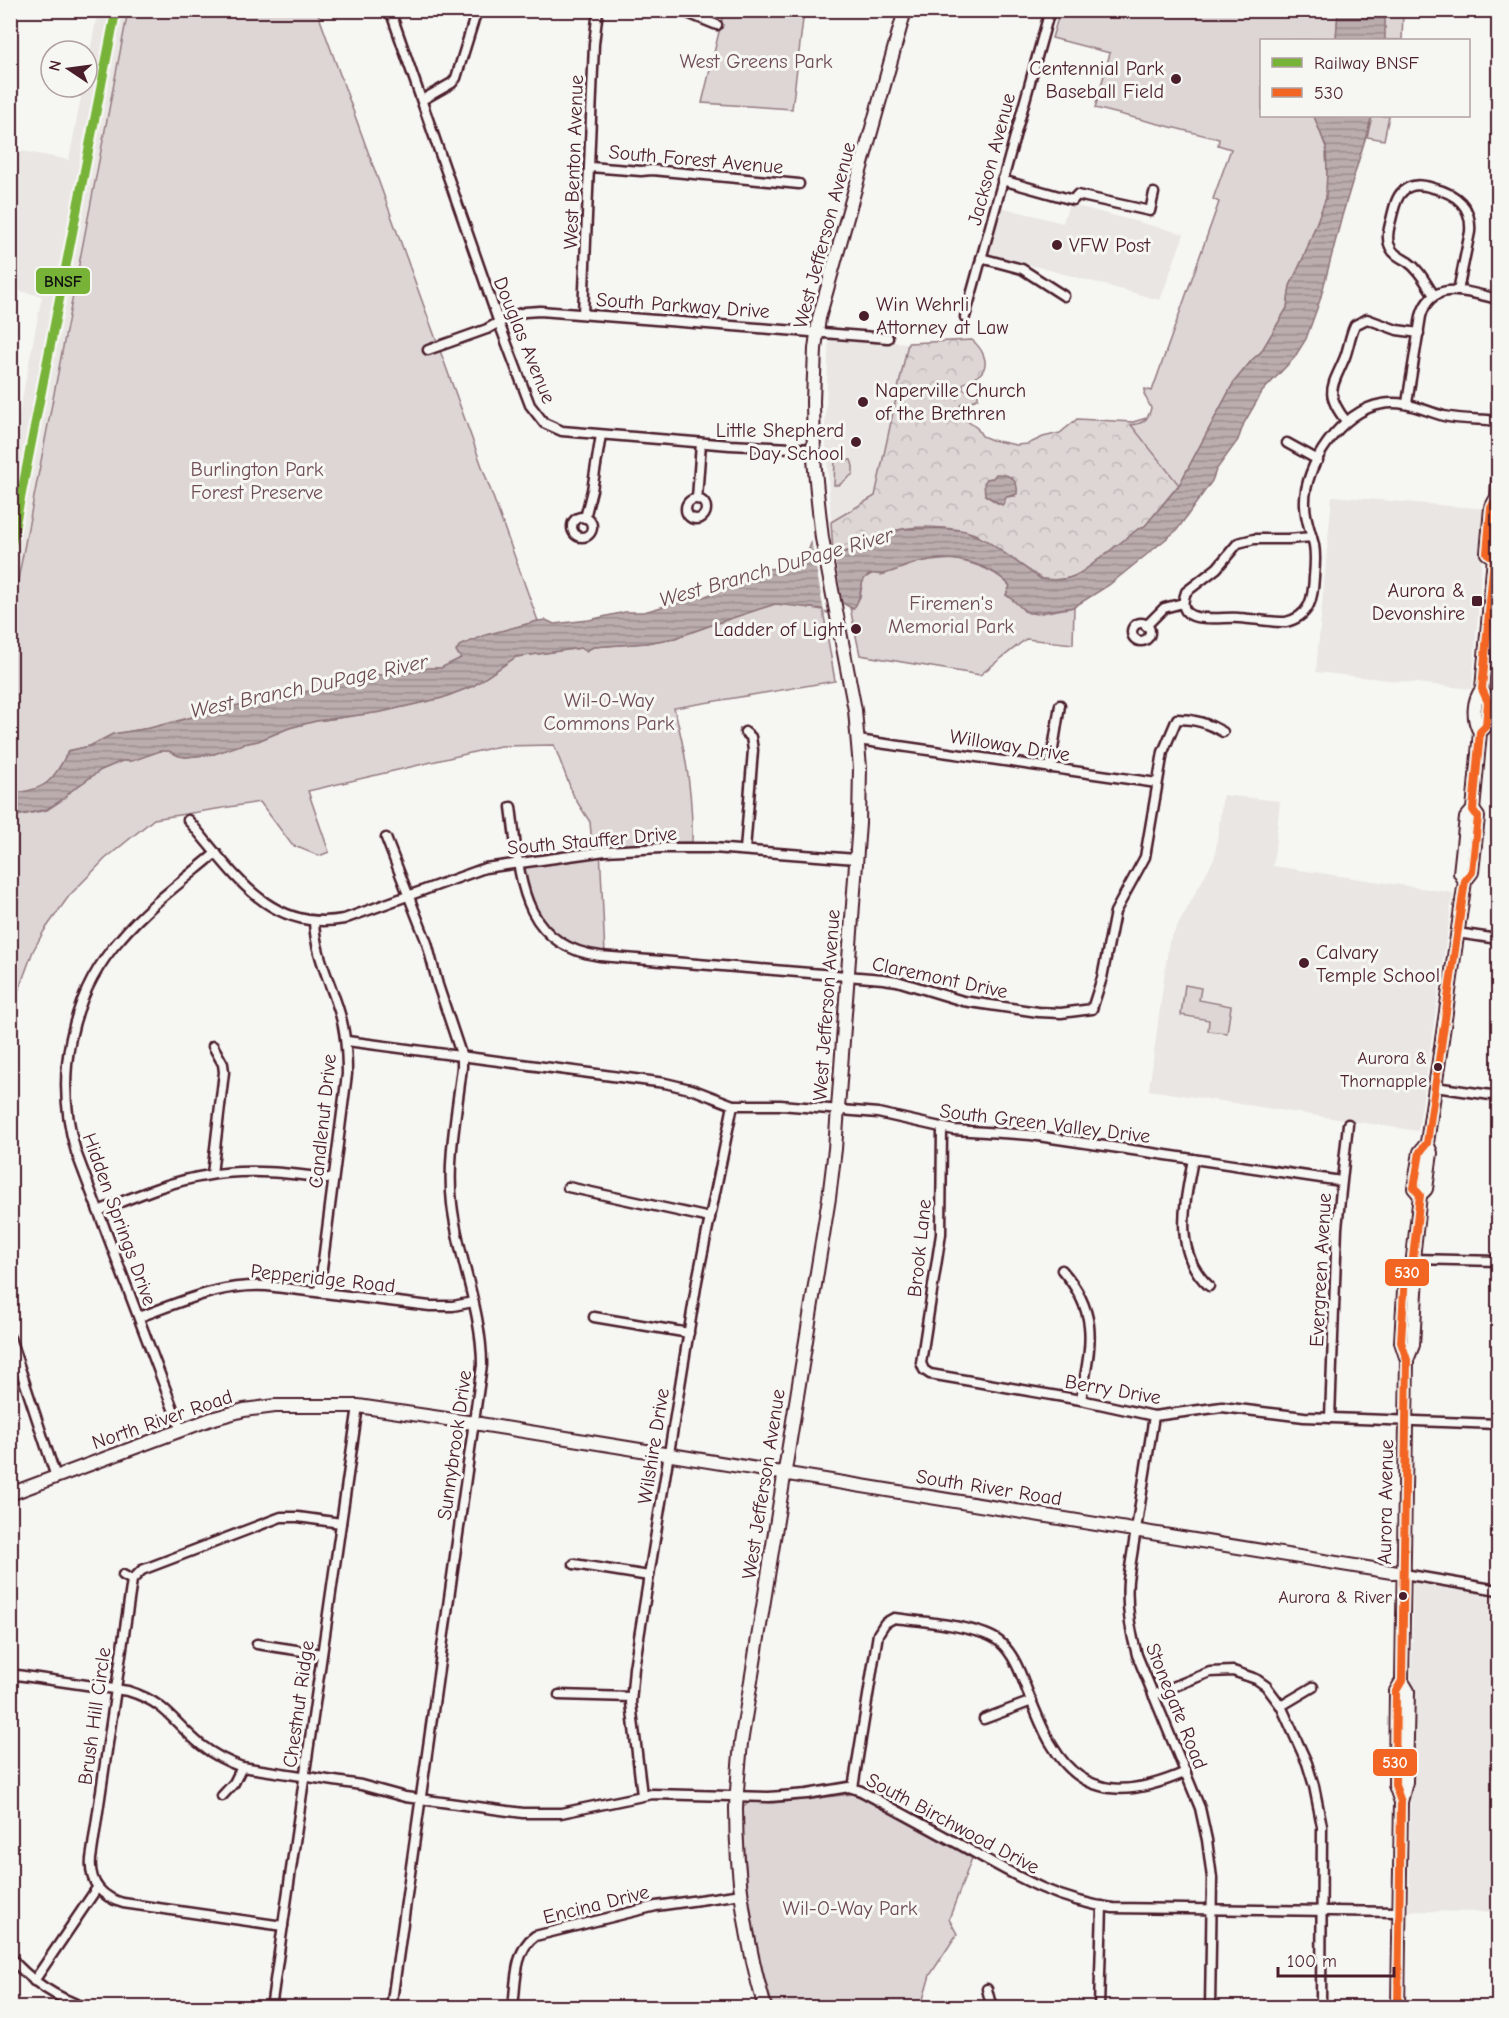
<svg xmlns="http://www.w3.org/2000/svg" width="1509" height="2018" font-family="'Comic Neue',sans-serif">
<defs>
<pattern id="forest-crowns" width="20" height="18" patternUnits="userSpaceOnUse" patternTransform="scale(1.5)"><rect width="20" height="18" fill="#ddd6d5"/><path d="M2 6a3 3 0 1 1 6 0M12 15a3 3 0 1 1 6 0" fill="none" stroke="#bfb7b7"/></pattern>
<pattern id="water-rules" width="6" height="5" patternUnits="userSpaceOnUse" patternTransform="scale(1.5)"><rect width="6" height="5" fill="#bbadae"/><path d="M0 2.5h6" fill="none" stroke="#9a8c8e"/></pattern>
</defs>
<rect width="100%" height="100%" fill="#f6f6f2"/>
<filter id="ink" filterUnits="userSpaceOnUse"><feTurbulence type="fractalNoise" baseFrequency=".0167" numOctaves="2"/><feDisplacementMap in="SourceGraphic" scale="12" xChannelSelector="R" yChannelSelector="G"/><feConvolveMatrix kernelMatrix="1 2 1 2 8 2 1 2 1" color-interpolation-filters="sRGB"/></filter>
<g filter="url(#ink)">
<g fill="#e9e6e3">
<path d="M98,11H128L11,616V457L42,296L11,289V149L69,160L83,87H87V67Z"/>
<path d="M1069,204L1184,234L1160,300L987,253L1000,207L1063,223Z"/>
<path d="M829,338L908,343L875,496L831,522L825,428Z"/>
<path d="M1332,496L1486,509L1472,689L1316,672Z"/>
<path d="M1223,795L1280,801L1273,866L1453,893L1418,1131L1149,1090L1169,942L1215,857Z"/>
<path d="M1413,1576L1498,1590V1912L1409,1911Z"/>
</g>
<path fill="url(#forest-crowns)" stroke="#947a80" stroke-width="1.5" fill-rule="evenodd" d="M972,340C982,348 991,364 980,374C975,379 968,380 963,384V389L978,393V398L975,400L962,403L956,413L977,428L982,436L992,440L1016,445L1028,444L1043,437L1060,433L1077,419L1133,422L1150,417L1181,482L1145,526L1138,529C1127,538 1115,547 1104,555C1082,573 1072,583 1042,579L975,534C953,526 911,524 888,533C879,536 873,543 864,547C858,550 840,553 833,552L831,522L875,496L908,343ZM993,478L1015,496L1006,497L999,504L985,495L987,479Z"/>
<g fill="#ddd6d5" stroke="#947a80" stroke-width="1.5">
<path d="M128,11H317L538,621L486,635L458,654L461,658L441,668H429L399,675H363L349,678L319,690L303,692L287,697L255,701L150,728L113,734L90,746L68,751C54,781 46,791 11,793V616Z"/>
<path d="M724,11H804L792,109L702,103Z"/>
<path d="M1060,11H1338L1336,40H1262V116H1314L1326,147L1327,171L1326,198L1305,254L1290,286L1287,308L1261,352L1252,360L1234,382L1179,485L1131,425C1143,424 1148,420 1151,408L1144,394L1145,389L1152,391L1219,202L1213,199L1231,149L1218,145L1219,139L1095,108L1110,53L1052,38Z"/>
<path d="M1385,11H1403L1402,40H1384Z"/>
<path d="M1372,116H1389L1384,140L1367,137Z"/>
<path d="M835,460H851L853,466V474L839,485H834Z"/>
<path d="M953,559C974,563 996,570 1010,586L1006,595L1018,603L1024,611L1036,614L1074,607L1073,644L1026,639L980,675L860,655L850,608L853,609L860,597L863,579L873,573L881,575L919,562Z"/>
<path d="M775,604H787L823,610L835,681L674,708C686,752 693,797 692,842L632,844L600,848L605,955L584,952L554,937L534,912L521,865L593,857L590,822L574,797L554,745L500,746L308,791L329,852L319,856L292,845L260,802L154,819L105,859L69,896L44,931L33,951L11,1011V817L47,810L62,800L71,791L101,770L122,761H128L160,751H169L179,756L186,757L214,754L243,744L258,741L289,728L316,721L381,712L442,698L473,686L516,657L581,648L586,651L593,647L646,643L675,638L720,622Z"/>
<path d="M1185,985L1201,988L1199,1000L1231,1006L1227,1033L1208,1031L1209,1020L1181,1015Z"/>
<path d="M852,1794L862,1798L972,1858L949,1919L957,1934L930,1975L922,2003L916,2008L773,2007C756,1953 747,1898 744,1842C743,1830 740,1816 744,1805L752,1801L773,1803Z"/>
</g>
<g fill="url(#water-rules)" stroke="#8e747a" stroke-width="1.5">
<path d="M1338,11H1385V40H1336Z"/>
<path d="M1314,116H1372L1342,216L1320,300L1306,339L1294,358L1262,392L1244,423L1238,440L1216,470L1212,481L1177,530L1109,585L1074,607L1029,613C1020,609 1015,600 1006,595L1010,586C989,562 949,554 919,562C907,565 896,571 884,574C877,576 873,571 867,576C858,583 863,599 853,609L841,602L827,613L822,609L775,604L720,622L675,638L646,643L593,647L586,651L581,648L516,657L473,686L442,698L381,712L316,721L289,728L258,741L243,744L214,754L186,757L179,756L169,751H160L132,761H122L101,770L71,791L62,800L47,809L11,817V793C45,791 54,781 68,751L90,746L113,734L150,728L255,701L287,697L303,692L319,690L349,678L363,675H399L429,668H441L461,658L456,651L459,646L486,635L538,621L546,620L554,624L589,620L625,612H644L665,606L679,600L703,597L734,585L765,569L781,568L806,557L812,541L833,552L840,553L863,548L876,537L903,529L939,528L966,531L987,541L1041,579C1072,583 1082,573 1104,555C1115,547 1127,538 1138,529L1145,526L1179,485L1234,382L1252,360L1261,352L1287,308L1290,286L1305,254L1326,198L1327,171L1326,147Z"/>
<path d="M996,474C1009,473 1019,480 1017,494L1006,497L1004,503L1002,505L985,495L984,483L987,479L993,478Z"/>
</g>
<path fill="#f6f6f2" d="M814,538L824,540L833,547L843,606L824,612L811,539Z"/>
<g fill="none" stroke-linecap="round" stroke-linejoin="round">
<defs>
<g id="street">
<path d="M390,10L499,323L530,405L544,423L562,431L730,445L814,449"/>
<path d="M680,10L717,25"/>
<path d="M422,100L452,83L456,78L477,10"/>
<path d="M590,167L641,171L652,170L799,184"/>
<path d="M1002,180L1073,200L1077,195L1150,211L1154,193"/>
<path d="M981,258L1022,269L1064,296"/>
<path d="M1434,295C1426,284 1420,270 1408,262C1400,257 1392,254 1389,244C1386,235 1390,225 1392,216C1394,208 1396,197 1403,191C1412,183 1422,185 1433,188C1457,194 1472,206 1470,232L1458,291"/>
<path d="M583,314L594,44L598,10"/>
<path d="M965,317L1050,10"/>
<path d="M428,350L487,329L508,317L525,312L540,311L888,338"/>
<path d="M1407,403L1421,316C1432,277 1470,293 1498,299"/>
<path d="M1346,421C1323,392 1333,386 1345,357C1349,346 1350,335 1355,325L1367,319L1397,330L1419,333"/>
<path d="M1287,443L1318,460"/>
<path d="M697,498L701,443"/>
<circle cx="696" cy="509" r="10"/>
<circle cx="582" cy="527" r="10"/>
<path d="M585,518L592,490L601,435"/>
<path d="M1312,537L1288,539H1254L1238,543L1217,568L1186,592C1172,628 1221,616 1239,618C1255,619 1270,622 1286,622C1310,616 1313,599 1314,577C1315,566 1316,556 1314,545C1311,532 1305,519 1305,505C1303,466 1342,410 1382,404C1406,400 1422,410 1444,416C1461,420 1481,419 1498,421"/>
<circle cx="1141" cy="632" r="9"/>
<path d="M1146,626L1164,608L1183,603"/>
<path d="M745,732L751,737L753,750L745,850"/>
<path d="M858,740L1157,783"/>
<path d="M1050,768L1060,705"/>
<path d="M511,807C520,872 518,945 600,956L883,979L897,981L963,1001L1038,1012L1061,1013L1092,1009L1102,978L1115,912L1145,857L1163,752L1177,719C1195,719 1208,723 1223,732"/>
<path d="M188,820C232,870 267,933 344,919L485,868L605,851L661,848H713L856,859"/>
<path d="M386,838L427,943L438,985L462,1057V1067C457,1112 447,1159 452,1204C458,1258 482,1310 482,1365L391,2008"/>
<path d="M314,921C315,955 331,983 340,1014C346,1034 347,1053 347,1074L319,1292"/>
<path d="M1457,933L1498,939"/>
<path d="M347,1041L665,1083L694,1090L733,1105H780L878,1113L954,1130L1031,1135L1341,1181"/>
<path d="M1435,1087L1498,1096"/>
<path d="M942,1128L941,1234L921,1363L924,1370L930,1374L1081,1400L1154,1416L1222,1407L1304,1417L1498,1424"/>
<path d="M1193,1159C1185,1203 1172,1252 1209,1286"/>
<path d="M212,1174L224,1072L223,1064L213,1046"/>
<path d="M568,1187L710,1218"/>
<path d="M98,1211C132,1198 167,1182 204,1176C247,1168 290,1173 333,1179"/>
<path d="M1413,1259L1498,1261"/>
<path d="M1062,1270C1101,1315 1090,1346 1081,1400"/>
<path d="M139,1317C181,1302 221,1283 267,1286L430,1306H453L473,1302"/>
<path d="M594,1317L689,1333"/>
<path d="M10,1338L56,1477"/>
<path d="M1154,1416L1128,1580C1126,1606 1130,1630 1137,1655L1200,1808L1207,1840L1212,1878L1210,2008"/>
<path d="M1330,1418L1337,1228L1348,1124"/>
<path d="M181,1430L76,1152C54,1078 69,996 121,938C148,906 184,880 216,853"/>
<path d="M574,1564L649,1576"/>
<path d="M1404,1574L1498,1590"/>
<path d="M123,1575L132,1580"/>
<path d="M257,1644L322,1654"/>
<path d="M10,1674L128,1691C167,1703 172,1721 201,1745C214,1755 228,1762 242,1767L361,1785L405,1797L523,1813H561L652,1794L769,1797L807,1794L849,1787L861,1791C896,1810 931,1829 966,1848C1016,1876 1055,1900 1113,1908L1398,1912"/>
<path d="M559,1695L631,1697"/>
<path d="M1153,1695L1210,1672L1233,1671L1256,1679L1266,1686L1281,1706L1307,1763L1314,1786L1322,1826L1321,2008"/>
<path d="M1281,1706L1313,1687"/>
<path d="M984,1719L1032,1701"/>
<path d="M853,1788L878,1634L885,1623L894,1618C919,1621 981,1626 1000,1642C1016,1656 1022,1678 1030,1698C1037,1714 1043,1732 1053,1747C1086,1802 1136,1794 1186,1772"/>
<path d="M642,1795L631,1703L634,1668L697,1281L733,1105"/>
<path d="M222,1796L234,1783L242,1767"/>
<path d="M283,1926L123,1903C101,1897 89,1882 91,1859L132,1580L142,1570L281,1517H298L341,1523"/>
<path d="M10,1957C30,1981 57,1998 87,2008"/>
<path d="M34,1981L97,1888"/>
<path d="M987,1989L990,2001L995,2008"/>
<path d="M271,2008L358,1406"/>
<path d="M513,2008C516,1984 514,1950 535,1936L656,1906L742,1894"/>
<path d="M1099,2008L1102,1906"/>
</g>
<g id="secondary">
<path d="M1494,558L1487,553L1491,508L1497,497L1498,479"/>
<path d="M1480,732L1486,726L1488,702L1482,689L1494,558L1498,553"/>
<path d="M1465,881L1460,873L1466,818L1473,810L1480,732C1472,719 1473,700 1482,689"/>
<path d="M1420,1195L1414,1188L1420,1152L1427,1143L1465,881L1472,872L1478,817L1473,810"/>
<path d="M1407,1360L1413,1345L1417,1275L1412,1267L1420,1195L1426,1189L1431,1153L1427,1143"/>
<path d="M10,1494L211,1419L244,1410L275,1406H358L474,1423L1404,1574"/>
<path d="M1401,1802L1395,1785L1396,1691L1402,1681L1407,1360L1401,1342L1405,1274L1412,1267"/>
<path d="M765,2008C746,1943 736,1875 736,1808C737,1786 739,1765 741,1743L829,1198L835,1149L859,823L860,768L855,710L822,538L818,502L814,459L813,401L815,349L819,318L905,10"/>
<path d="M1398,2008L1401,1802L1406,1782L1408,1691L1402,1681"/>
</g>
</defs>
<use href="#street" stroke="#4a1f2b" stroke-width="13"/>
<use href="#secondary" stroke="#4a1f2b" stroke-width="16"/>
<use href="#street" stroke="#f6f6f2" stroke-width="8"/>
<use href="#secondary" stroke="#f6f6f2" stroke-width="12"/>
<path stroke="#4a1f2b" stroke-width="2" stroke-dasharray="9 4.5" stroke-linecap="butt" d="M10,528L111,10"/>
<defs>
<g id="bus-1">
<path d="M1494,558L1487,553L1491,508L1497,497L1498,479"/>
<path d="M1398,2008L1401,1802L1395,1785L1396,1691L1402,1681L1407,1360L1401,1342L1405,1274L1412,1267L1420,1195L1414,1188L1420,1152L1427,1143L1465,881L1472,872L1478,817L1473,810L1480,732L1486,726L1488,702L1482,689L1494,558L1498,553"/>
</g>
</defs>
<use href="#bus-1" stroke="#f6f6f2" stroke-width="12"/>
<use href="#bus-1" stroke="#f26522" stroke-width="8"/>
<defs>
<path id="rail-1" d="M10,552L116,10"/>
</defs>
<use href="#rail-1" stroke="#f6f6f2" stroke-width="14"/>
<use href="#rail-1" stroke="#77b337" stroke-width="9"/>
</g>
</g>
<g fill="#4a1f2b" stroke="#f6f6f2" stroke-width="2">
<circle cx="1176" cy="79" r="6"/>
<circle cx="1057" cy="245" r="6"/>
<circle cx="864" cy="316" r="6"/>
<circle cx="863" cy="402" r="6"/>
<circle cx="856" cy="442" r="6"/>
<rect x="1471" y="595" width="12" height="12" rx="3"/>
<circle cx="856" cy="629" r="6"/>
<circle cx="1304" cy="963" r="6"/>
<circle cx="1438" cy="1067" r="5"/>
<circle cx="1403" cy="1596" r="5"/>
</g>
<g text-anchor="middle" stroke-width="6" stroke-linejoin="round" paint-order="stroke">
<g font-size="18" fill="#4a1f2b" stroke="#f6f6f2" text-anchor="end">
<text x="1427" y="1064">Aurora &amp;<tspan x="1427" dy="23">Thornapple</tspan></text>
<text x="1392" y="1603">Aurora &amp; River</text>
</g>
<g font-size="20" fill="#6f4d56" stroke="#f6f6f2">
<text x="756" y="68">West Greens Park</text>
<text x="257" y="476">Burlington Park<tspan x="257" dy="23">Forest Preserve</tspan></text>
<text x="951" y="610">Firemen's<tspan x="951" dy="23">Memorial Park</tspan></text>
<text x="609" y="707">Wil-O-Way<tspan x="609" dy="23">Commons Park</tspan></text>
<text x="850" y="1915">Wil-O-Way Park</text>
</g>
<g font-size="20" fill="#4a1f2b" stroke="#f6f6f2" text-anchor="end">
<text x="1164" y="75">Centennial Park<tspan x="1164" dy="23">Baseball Field</tspan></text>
<text x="1069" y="252" text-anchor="start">VFW Post</text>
<text x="876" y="311" text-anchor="start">Win Wehrli<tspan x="876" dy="23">Attorney at Law</tspan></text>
<text x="875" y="397" text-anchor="start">Naperville Church<tspan x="875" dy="23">of the Brethren</tspan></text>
<text x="844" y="437">Little Shepherd<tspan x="844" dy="23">Day School</tspan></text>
<text x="1465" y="597">Aurora &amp;<tspan x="1465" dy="23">Devonshire</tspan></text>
<text x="844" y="636">Ladder of Light</text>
<text x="1316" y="959" text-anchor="start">Calvary<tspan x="1316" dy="23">Temple School</tspan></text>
</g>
<g font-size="20" fill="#4a1f2b" stroke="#f6f6f2">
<text transform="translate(696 159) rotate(5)" y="7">South Forest Avenue</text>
<text transform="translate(991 159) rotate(-75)" y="7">Jackson Avenue</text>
<text transform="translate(573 162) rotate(-88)" y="7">West Benton Avenue</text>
<text transform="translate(824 235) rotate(-75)" y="7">West Jefferson Avenue</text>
<text transform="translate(683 305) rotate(4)" y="7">South Parkway Drive</text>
<text transform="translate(525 340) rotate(68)" y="7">Douglas Avenue</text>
<text transform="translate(1010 745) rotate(9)" y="7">Willoway Drive</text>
<text transform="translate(592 840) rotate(-5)" y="7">South Stauffer Drive</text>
<text transform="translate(940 977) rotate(12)" y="7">Claremont Drive</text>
<text transform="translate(826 1005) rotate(-86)" y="7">West Jefferson Avenue</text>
<text transform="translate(322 1121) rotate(-84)" y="7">Candlenut Drive</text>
<text transform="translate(1045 1123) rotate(7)" y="7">South Green Valley Drive</text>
<text transform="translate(120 1219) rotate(70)" y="7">Hidden Springs Drive</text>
<text transform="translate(919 1248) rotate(-84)" y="7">Brook Lane</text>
<text transform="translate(1320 1270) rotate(-87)" y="7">Evergreen Avenue</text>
<text transform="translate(323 1278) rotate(6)" y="7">Pepperidge Road</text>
<text transform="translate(1113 1389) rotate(10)" y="7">Berry Drive</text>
<text transform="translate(162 1419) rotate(-19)" y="7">North River Road</text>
<text transform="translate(454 1445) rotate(-82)" y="7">Sunnybrook Drive</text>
<text transform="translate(653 1446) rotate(-81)" y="7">Wilshire Drive</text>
<text transform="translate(763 1484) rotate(-81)" y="7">West Jefferson Avenue</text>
<text transform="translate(989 1487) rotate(9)" y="7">South River Road</text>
<text transform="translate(1385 1502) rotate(-89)" y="7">Aurora Avenue</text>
<text transform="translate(298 1704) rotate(-82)" y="7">Chestnut Ridge</text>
<text transform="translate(1177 1706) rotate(68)" y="7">Stonegate Road</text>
<text transform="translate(94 1716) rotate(-82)" y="7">Brush Hill Circle</text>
<text transform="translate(953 1823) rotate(28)" y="7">South Birchwood Drive</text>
<text transform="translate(596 1904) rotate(-14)" y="7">Encina Drive</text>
</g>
<g font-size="21" font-style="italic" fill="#6c4a52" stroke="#f6f6f2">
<text transform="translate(776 567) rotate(-16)" y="7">West Branch DuPage River</text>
<text transform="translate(309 686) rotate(-12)" y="7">West Branch DuPage River</text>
</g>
</g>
<g stroke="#f6f6f2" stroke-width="2">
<rect x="35" y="267" width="56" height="28" rx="6" fill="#77b337"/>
<rect x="1384" y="1258" width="46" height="29" rx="6" fill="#f26522"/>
<rect x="1372" y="1748" width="46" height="29" rx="6" fill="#f26522"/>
</g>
<g font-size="16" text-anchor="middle" font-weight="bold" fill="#fff">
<text x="1407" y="1278">530</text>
<text x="1395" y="1768">530</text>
</g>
<g font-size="16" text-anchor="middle" font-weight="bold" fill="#111">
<text x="63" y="287">BNSF</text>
</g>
<rect width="1509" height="2018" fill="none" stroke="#f6f6f2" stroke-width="36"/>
<rect x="18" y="18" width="1473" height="1982" fill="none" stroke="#4a1f2b" stroke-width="2" filter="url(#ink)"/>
<rect x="1260" y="39" width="210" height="78" fill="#f6f6f2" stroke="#b1a0a2" stroke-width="1.5"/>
<rect x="1272" y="58" width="30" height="9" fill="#77b337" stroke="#b1a0a2" stroke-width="1.5"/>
<text x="1314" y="69" font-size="18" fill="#4a1f2b">Railway BNSF</text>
<rect x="1272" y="88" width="30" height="9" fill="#f26522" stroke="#b1a0a2" stroke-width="1.5"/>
<text x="1314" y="99" font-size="18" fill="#4a1f2b">530</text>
<g transform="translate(69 69) rotate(283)"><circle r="28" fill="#f6f6f2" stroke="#b1a0a2" stroke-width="1.5"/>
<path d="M0-4.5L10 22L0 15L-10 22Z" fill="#4a1f2b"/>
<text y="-9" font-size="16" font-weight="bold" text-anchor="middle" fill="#4a1f2b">N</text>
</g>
<path d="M1278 1967v9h116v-9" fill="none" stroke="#4a1f2b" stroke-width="3"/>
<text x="1287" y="1967" font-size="18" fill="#4a1f2b" stroke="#f6f6f2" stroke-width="4.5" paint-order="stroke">100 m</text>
</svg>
